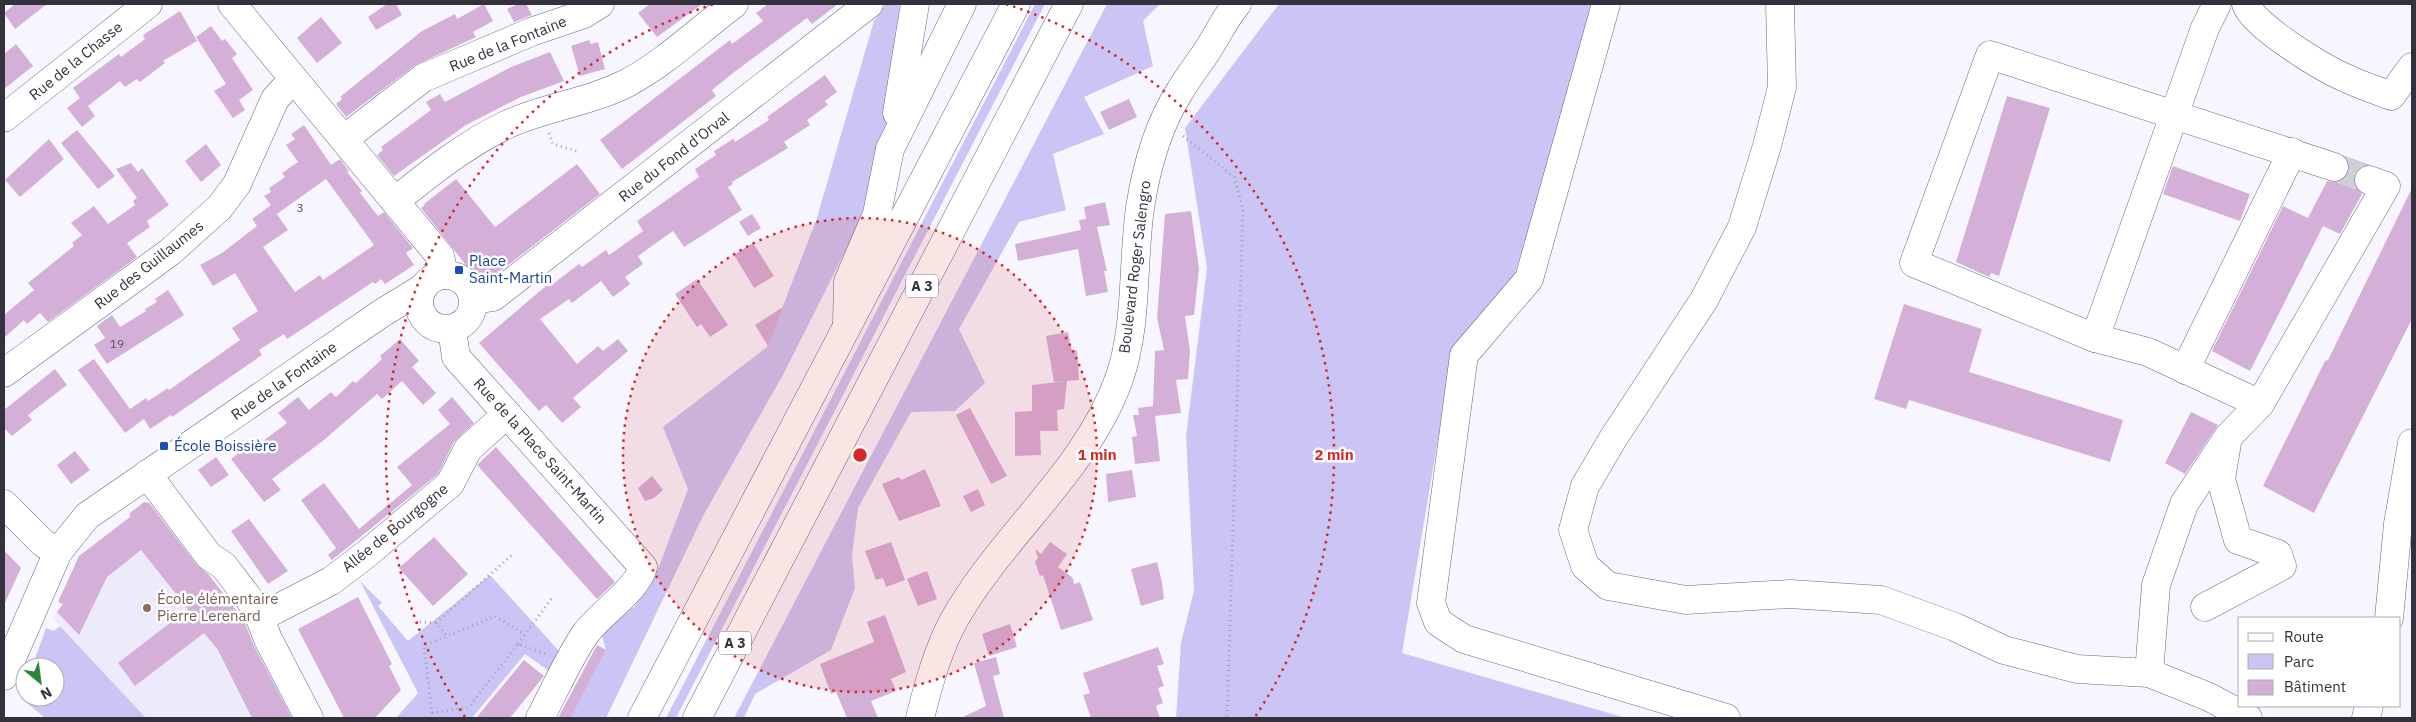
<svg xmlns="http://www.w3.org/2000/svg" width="2416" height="722" font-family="'IBM Plex Sans',sans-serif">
<rect width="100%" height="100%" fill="#f7f6fe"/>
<path fill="#eceafb" d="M144,502L154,504L246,623L295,718H146L53,618L62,604L130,523V513Z"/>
<g fill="#cac5f4">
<path d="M886,4H900L887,147L867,208L784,373L703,516L606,718H571L606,650L599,624L634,607L658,569L688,489L663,427L767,347L816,221L874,21Z"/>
<path d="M1035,4H1045L676,718H666Z"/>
<path d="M1107,4H1160L1143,21L1153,66L1084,97L1104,134L1053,154L1066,210L1019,222L959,329L985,383L955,411L911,412L858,508L852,555L855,588L831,650L755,694L744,718H734Z"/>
<path d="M1279,4H1599L1512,283L1453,350L1402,653L1626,718H1176L1181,643L1194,590L1186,436L1207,268L1185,128Z"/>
<path d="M490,575L559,651L549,671L525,654L472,718H396L418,693L360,581L382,603L378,606L408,641Z"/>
<path d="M60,626L146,718H45L21,698L25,687V697H55V667H32L46,628L54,631Z"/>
</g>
<g fill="#d4b0d9" fill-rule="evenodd">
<path d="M15,4H47L15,29L4,13Z"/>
<path d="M387,4H396L402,15L376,30L368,17Z"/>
<path d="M484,4L493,21L473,32L476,37L414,66L346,117L336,104L342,99L340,97L422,31L455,14L457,19Z"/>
<path d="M518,4H526L532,15L514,22L507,9Z"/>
<path d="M650,4H702L657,37L638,13Z"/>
<path d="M768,4H838L812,24L807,18L733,73L712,90L716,96L622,169L600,140L730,40L732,44L763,21L756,13Z"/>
<path d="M180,11L197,41L163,61L165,63L140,82L137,79L125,87L120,81L88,106L95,116L82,127L67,108L80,98L73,88L119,54L121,57L145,39L143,35Z"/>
<path d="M321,17L342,43L317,63L297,38Z"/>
<path d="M211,26L222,41L225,39L237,54L232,58L253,90L239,100L245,110L233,118L214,91L226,84L196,37Z"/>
<path d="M589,40L591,44L598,42L605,69L580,76L571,46Z"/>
<path d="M16,44L33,66L4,89V54Z"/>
<path d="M550,52L564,81L521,97L466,125L394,176L377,155L383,150L381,147L431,110L426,102L440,94L445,102L511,67Z"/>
<path d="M825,75L837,92L825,101L828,105L807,120L810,125L784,142L788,148L732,182L733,184L728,187L742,210L684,247L673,231L638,256L643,264L625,277L630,284L613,297L601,281L572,303L569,299L540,319L577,364L598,346L603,351L618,339L628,351L573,398L581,407L562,423L546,405L539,411L479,343L547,285L549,287L579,264L582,267L606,250L609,255L643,231L637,221L699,177L695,169L716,155L714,151L733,139L735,142L769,120L767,117Z"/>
<path d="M2007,96L2050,108L1999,276L1991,273L1989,277L1956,262Z"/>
<path d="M1129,99L1137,117L1109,130L1100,112Z"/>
<path d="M304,125L331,165L340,159L349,171L347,172L362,191L360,193L378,216L384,212L413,248L406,253L414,265L385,284L381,279L375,284L373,282L287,339L284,334L259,350L262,355L172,417L171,415L150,429L144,419L125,433L78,370L94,359L130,409L146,398L148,401L168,388L169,390L240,340L232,328L258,311L235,273L213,286L200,265L222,253L257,226L252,219L271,205L264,196L271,192L269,188L285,177L282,173L298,162L286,145L295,139L291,134ZM326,179L374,245L323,280L320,275L295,292L263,247L288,230L274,210L277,214Z"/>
<path d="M77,130L115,176L98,189L61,143Z"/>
<path d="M49,139L64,159L20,197L5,180Z"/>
<path d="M206,144L221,165L201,182L185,161Z"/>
<path d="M2345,156L2370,165L2359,168L2354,175V183L2362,194L2340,234L2323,226L2250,371L2212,351L2283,206L2308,218L2327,181L2338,182L2344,179L2349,172V163Z"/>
<path d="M131,163L138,172L142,168L169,205L147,221L150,227L127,243L137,257L48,322L40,313L27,324L24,320L4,338V315L34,290L28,283L74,246L72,243L82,235L71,223L94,206L108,224L135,205L133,201L137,198L116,169Z"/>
<path d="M577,164L600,194L494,276L491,273L480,283L421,208L425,205L424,204L456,179L495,227Z"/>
<path d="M2173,166L2250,194L2240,221L2163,194Z"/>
<path d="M2412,188V319L2314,513L2263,486L2325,361L2328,360Z"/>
<path d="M1105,202L1110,225L1097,227L1107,271H1104L1108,292L1086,296L1078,249L1018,261L1015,244L1081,230L1079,220L1086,219L1084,207Z"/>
<path d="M1191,211L1199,269L1194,315L1185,316L1190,351L1188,379L1176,380L1181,413L1155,416L1160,461L1135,464L1132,437L1137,436L1133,415H1139L1138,408L1153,406L1155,351L1164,350L1157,318L1165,214Z"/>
<path d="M752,214L761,228L748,236L739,222Z"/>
<path d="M753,243L774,276L754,288L734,255Z"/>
<path d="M697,279L728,325L710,337L701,324L697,327L675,294Z"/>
<path d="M168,290L184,315L107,364L94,345L105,338L97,326L112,315L120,327L146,311L145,309L157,302L155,299Z"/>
<path d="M1904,304L1982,329L1969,372L2123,420L2110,462L1909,400L1906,409L1874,399Z"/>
<path d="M783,307L768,346L755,325Z"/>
<path d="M1068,332L1072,351L1077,350L1079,380L1054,382L1046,336Z"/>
<path d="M400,339L419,361L412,367L436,393L423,405L402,381L382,399L377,394L324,440L272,479L281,490L264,502L231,459L245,448L248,452L287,423L278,413L298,397L309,410L331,392L336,397L353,381L356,383L382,359L380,356Z"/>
<path d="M55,369L67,385L28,415L32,420L12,436L4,428V410Z"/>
<path d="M1067,381L1064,409L1057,410L1058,431H1040L1041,455L1015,456V412L1032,411V385Z"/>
<path d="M452,397L474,423L454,442L438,474L332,560L328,555L336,548L301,500L324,483L359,529L412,485L397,467L450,424L438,410Z"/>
<path d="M970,408L1007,476L991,484L956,415Z"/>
<path d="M2191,412L2218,425L2185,474L2165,463Z"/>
<path d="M496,447L615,582L597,599L477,465Z"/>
<path d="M75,451L90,470L71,484L57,465Z"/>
<path d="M216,457L229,475L211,487L198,470Z"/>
<path d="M925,469L941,506L899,521L882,484L899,477L901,480Z"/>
<path d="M1132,470L1136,497L1108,502L1106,474Z"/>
<path d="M652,476L663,490L654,498L645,501L638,488Z"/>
<path d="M978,489L985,505L971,512L963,496Z"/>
<path d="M144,502L149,503L197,565L209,575L243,619L254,646L292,718H252L218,650L204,633L135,686L118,663L188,609L141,550L107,577L79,635L57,612L63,604L58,602L79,556L130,517V513Z"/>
<path d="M249,519L288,571L268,584L231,531Z"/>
<path d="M434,537L468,574L433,606L399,568Z"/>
<path d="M891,542L905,580L886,587L883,578L876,580L865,551Z"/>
<path d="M1050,542L1067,554L1058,567L1073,578L1074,584L1080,582L1093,620L1061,630L1043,575L1040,576L1035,562L1038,558L1035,549L1041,554Z"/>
<path d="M4,550L21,568L4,605Z"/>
<path d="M1157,562L1162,582L1164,599L1141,606L1131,569Z"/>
<path d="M927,571L937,599L918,606L907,579Z"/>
<path d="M358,597L392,664L389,666L401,690L375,718H344L298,629Z"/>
<path d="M885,615L906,672L891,679L896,691L871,701L878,718H847L836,692L831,694L820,664L874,642L867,622Z"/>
<path d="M1010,624L1017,647L989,656L982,634Z"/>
<path d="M597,645L606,650L571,718H558Z"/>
<path d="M1158,647L1164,664L1157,666L1164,686L1158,688L1163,703L1156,706L1160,718H1091L1083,695L1090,693L1083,673Z"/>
<path d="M996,657L1000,674L993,676L1004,718H961L986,706L974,663Z"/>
<path d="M524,660L544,676L510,718H476Z"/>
</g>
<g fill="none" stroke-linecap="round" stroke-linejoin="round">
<path stroke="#d0cfd8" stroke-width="28" stroke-dasharray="28 14" stroke-linecap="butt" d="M2334,167L2369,180"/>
<defs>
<g id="minor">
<path d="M232,4L440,256L444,275"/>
<path d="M1606,4L1529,279L1464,355L1431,603L1438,622L1464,639L1726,718"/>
<path d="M1780,4L1782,87L1767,146L1742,227L1704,300L1614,437L1585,486L1573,530L1585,566L1608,586L1686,600L1790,594L1881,600L1955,627L2004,650L2077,669L2149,673L2209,697L2248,718"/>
<path d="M2246,4C2253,26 2324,69 2348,79C2362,86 2377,90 2391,96L2412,67"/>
<path d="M897,113L915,4"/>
<path d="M4,118L148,4"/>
<path d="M344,139L423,78L531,32L584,14L600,4"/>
<path d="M890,149L962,4"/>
<path d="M395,201C431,172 466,144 508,124C546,107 590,102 627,83C665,63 699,30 734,4"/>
<circle cx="446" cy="302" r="27"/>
<path d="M474,300L493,297L869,4"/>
<path d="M452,329L456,357L643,567C636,591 602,612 586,633C569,657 554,692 540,718"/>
<path d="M2095,338L2205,28L2217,4"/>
<path d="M2185,370L2292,152"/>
<path d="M4,373L170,252L220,207L237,184L275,99L293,79"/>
<path d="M2260,404L2148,352L2095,338L1914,263L1990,55L2334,167"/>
<path d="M147,474L209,556L224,566L256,608L268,639L309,718"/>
<path d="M4,504L43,543L58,552"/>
<path d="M2205,607L2282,566L2278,554L2238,540L2221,479L2227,443"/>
<path d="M261,617L331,581L364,556L450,484L468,449L507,414"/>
<path d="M2389,618L2398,524L2412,443"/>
<path d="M2149,673L2156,585L2184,504L2228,437L2260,404L2386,186L2369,180"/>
<path d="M4,676L58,552L87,516L382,313L423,288"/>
<path d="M920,718C928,686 938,649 954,620C1001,536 1086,471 1119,379C1138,325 1132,264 1140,208C1146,169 1158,125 1180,91C1188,77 1198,65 1207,51C1217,36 1225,18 1237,4"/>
<path d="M2366,718L2369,706"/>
</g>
<g id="highway">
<path d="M847,323L848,282L877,214L890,149"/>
<path d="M642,718L1016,4"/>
<path d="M697,718L1069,4"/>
</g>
</defs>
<use href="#minor" stroke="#6b6786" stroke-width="29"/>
<use href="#highway" stroke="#6b6786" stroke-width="29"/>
<g stroke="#a3a2ac" stroke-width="3" stroke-dasharray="1 4" stroke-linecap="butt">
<path d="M549,133L553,144L579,152"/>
<path d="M1183,136L1234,177L1243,209L1227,718"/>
<path d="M420,622L436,623L447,636"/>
<path d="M436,623L513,554"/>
<path d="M518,644L552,598"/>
<path d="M432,713L469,707L518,644L546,654"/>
<path d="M430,718L432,713L424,646L495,616L524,634"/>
</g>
<use href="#minor" stroke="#fff" stroke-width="28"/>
<use href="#highway" stroke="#fff" stroke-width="28"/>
</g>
<circle cx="860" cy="455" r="237" fill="#d62828" fill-opacity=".12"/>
<g fill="none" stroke="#d62828" stroke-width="2.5" stroke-dasharray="2.5 5">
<circle cx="860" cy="455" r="237"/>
<path d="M465 717A474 474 0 0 1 714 4M1006 4A474 474 0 0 1 1255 717"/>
</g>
<g fill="#1a4fb4" stroke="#fff" stroke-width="2">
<rect x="454" y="265" width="10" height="10" rx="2.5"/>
<rect x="159" y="441" width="10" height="10" rx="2.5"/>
</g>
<circle fill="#8d6e63" stroke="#fff" stroke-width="2" cx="147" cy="608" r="5"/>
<g text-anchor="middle" stroke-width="5" stroke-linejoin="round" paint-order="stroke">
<g font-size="12" fill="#5b5165">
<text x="300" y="212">3</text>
<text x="117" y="348">19</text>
</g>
<g fill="#fff" stroke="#706f78" stroke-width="1">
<rect x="906" y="274.5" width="32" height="23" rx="4"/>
<rect x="719" y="631.5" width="32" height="23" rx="4"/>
</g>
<g font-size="14" font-weight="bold" fill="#33313e">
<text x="922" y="291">A 3</text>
<text x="735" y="648">A 3</text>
</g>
<g font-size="15" fill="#33313e" stroke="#fff">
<text transform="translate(508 44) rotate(-22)" y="5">Rue de la Fontaine</text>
<text transform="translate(76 61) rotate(-39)" y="5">Rue de la Chasse</text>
<text transform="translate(674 157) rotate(-38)" y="5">Rue du Fond d'Orval</text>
<text transform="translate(149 265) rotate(-38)" y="5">Rue des Guillaumes</text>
<text transform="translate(1135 267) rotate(-83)" y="5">Boulevard Roger Salengro</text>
<text transform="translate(284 381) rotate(-35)" y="5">Rue de la Fontaine</text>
<text transform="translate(540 451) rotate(48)" y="5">Rue de la Place Saint-Martin</text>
<text transform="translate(395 528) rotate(-39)" y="5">Allée de Bourgogne</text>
</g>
<g font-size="15" fill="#164399" stroke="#fff" text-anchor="start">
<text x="469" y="266">Place<tspan x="469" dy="17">Saint-Martin</tspan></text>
<text x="174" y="451">École Boissière</text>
</g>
<g font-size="15" fill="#785e54" stroke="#fff" text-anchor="start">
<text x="157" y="604">École élémentaire<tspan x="157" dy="17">Pierre Lerenard</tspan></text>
</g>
</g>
<circle cx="860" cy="455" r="8" fill="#d62828" stroke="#fff" stroke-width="2.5"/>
<g font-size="15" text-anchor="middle" font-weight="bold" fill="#d62828" stroke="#fff" stroke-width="5" stroke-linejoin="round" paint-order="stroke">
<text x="1097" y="460">1 min</text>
<text x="1334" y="460">2 min</text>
</g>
<rect width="2416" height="722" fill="none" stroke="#33313e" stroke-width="10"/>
<rect x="2238" y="617" width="162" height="90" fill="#ffffff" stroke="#adadb2"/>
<rect x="2248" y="633" width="25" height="8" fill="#ffffff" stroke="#adadb2"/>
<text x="2284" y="642" font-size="15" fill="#33313e">Route</text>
<rect x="2248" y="654" width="25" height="15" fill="#cac5f4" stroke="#adadb2"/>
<text x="2284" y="667" font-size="15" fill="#33313e">Parc</text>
<rect x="2248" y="680" width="25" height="15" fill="#d4b0d9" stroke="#adadb2"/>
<text x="2284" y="692" font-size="15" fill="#33313e">Bâtiment</text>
<g transform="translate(40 682) rotate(151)"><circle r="24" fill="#ffffff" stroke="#adadb2"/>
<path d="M0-4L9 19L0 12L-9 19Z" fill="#29883b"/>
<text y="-8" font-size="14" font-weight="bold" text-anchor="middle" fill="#33313e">N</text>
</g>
</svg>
